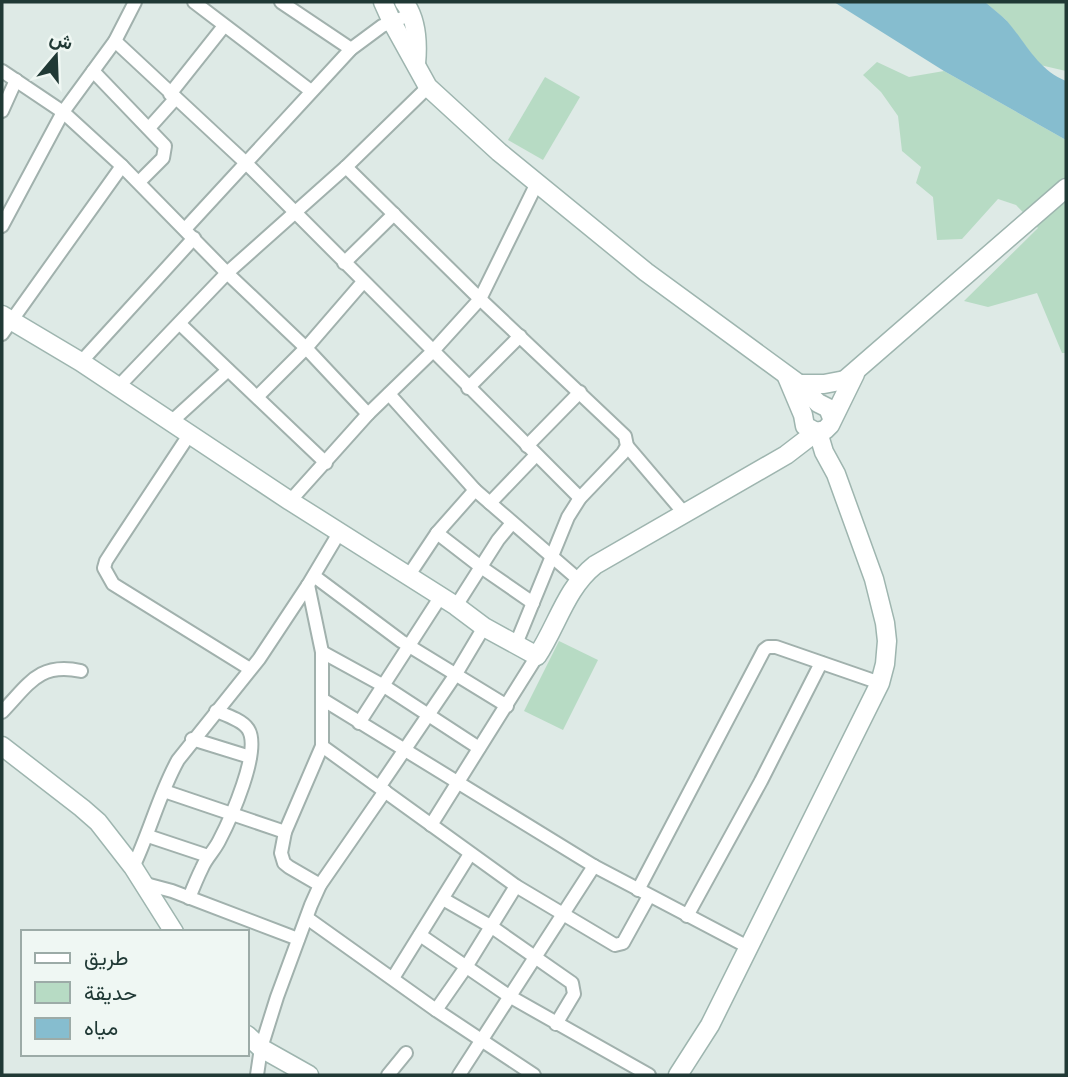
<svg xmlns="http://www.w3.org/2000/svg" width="1068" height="1077" font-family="Overpass,Vazirmatn,sans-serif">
<rect width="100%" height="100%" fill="#deeae6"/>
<g fill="#b7dbc4">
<path d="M985,2H1066V71L1040,65L1006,20Z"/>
<path d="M877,62L909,77L944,71L1066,140V353H1062L1037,293L988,307L964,301L1038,228L1016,205L998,199L962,239L937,240L933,197L916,183L921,167L902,151L898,116L881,92L863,75Z"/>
<path d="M545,77L580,97L543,160L508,140Z"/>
<path d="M559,641L598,660L563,730L524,711Z"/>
</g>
<path fill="#86bdcf" d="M834,2H985C992,8 1000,14 1007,21C1026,43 1038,70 1066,81V140L944,71Z"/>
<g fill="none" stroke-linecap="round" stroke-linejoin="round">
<defs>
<g id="street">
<path d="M194,2L311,91"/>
<path d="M281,2L351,49"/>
<path d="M115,41L246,163L580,498"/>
<path d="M2,71L63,112L122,166L227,273L306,348L368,414"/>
<path d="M93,71L165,146L163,158L139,182"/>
<path d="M170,94L224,26"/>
<path d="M2,111L16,80"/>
<path d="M149,128L175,99"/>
<path d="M346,167L480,299L625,436L627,446L623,453L580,498L568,517L516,644"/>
<path d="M2,226L63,112L115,41L135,2"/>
<path d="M185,229L351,49L382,26L412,14"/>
<path d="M344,263L394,214"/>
<path d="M180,324L326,463"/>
<path d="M2,334L122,166"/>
<path d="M81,362L194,238"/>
<path d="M117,388L227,273L346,167L428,87"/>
<path d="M468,388L520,336"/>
<path d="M389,394L475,490L579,580"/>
<path d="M258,396L306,348L363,282"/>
<path d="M171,422L228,370"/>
<path d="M189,435L117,544L106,561L104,568L113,584L250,669"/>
<path d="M527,446L580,392"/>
<path d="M627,446L684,513"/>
<path d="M290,501L368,414L432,352L480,299L537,183"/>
<path d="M490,503L536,455"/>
<path d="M437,533L481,567L533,603"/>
<path d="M409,575L437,533L475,490"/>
<path d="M314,576L401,641L507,706"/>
<path d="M308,585L322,652V746L285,832L281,853L284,863L289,867L320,885"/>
<path d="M456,606L498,540L512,523"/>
<path d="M322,652L384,686L479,748"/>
<path d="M322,699L594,866L748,947"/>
<path d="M2,712C29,684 39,662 81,671"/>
<path d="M359,723L441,596"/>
<path d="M192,739L250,757"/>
<path d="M322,746L516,886L615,945L623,943L649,896"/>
<path d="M380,786L456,674L484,627"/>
<path d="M164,791L285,832"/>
<path d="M431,825L537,656"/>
<path d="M148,836L208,856"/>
<path d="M133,867C150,832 159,794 178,760L259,659L308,585L339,533"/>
<path d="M142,883L172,891L298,939"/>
<path d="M638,890L764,650L768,647H776L880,683"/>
<path d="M189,898C193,888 197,878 202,868C206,858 214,851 219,841C230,820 262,750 248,729C242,720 226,715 216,711"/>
<path d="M443,899L492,927L572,983L574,994L556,1024"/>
<path d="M687,916L761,781L821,663"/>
<path d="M307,918L436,1010L534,1075"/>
<path d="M420,935L509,996L649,1075"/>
<path d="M393,978L470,854"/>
<path d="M436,1010L466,967L516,886"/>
<path d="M257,1075L261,1048L277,997L311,905L320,885L385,791"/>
<path d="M388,1075L406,1053"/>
<path d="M459,1075L594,866"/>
</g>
<g id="secondary">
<path d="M383,2L392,22L428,87L499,152L646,272L799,384L818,403L828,408L832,418"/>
<path d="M404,2C417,19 418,43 416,64"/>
<path d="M2,315L81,362L290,501L456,606L484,627L537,656C557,626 566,588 595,565L786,455L816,432L825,430L830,425L855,374"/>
<path d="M787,377L803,415L805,426L816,432"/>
<path d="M846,379L1066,188"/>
<path d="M799,384H824L845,380"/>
<path d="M2,746L82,808L98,822L133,867L174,932"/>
<path d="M247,1035L261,1048L309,1075"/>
<path d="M678,1075L710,1025L880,683L885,664L887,641L885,623L874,579L836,474L824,452L818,432"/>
</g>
</defs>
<use href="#street" stroke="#a1b1ad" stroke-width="16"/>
<use href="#secondary" stroke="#9eb5af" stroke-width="21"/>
<use href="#street" stroke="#fff" stroke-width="12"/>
<use href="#secondary" stroke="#fff" stroke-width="18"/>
</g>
<rect width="1068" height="1077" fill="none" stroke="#203935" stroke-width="7"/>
<rect x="21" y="930" width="228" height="126" fill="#eff7f3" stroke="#9caba7" stroke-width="2"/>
<rect x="35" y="953" width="35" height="10" fill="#ffffff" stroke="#9caba7" stroke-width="2"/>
<text x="84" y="965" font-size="21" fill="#203935">طريق</text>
<rect x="35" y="982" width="35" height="21" fill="#b7dbc4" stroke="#9caba7" stroke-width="2"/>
<text x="84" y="1000" font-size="21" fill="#203935">حديقة</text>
<rect x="35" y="1018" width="35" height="21" fill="#86bdcf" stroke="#9caba7" stroke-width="2"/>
<text x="84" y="1035" font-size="21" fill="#203935">مياه</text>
<g transform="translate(56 56) rotate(19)" stroke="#eff7f3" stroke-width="5" paint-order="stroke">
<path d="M0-5L12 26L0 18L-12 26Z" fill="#203935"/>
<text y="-10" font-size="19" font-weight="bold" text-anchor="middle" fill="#203935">ش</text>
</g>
</svg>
